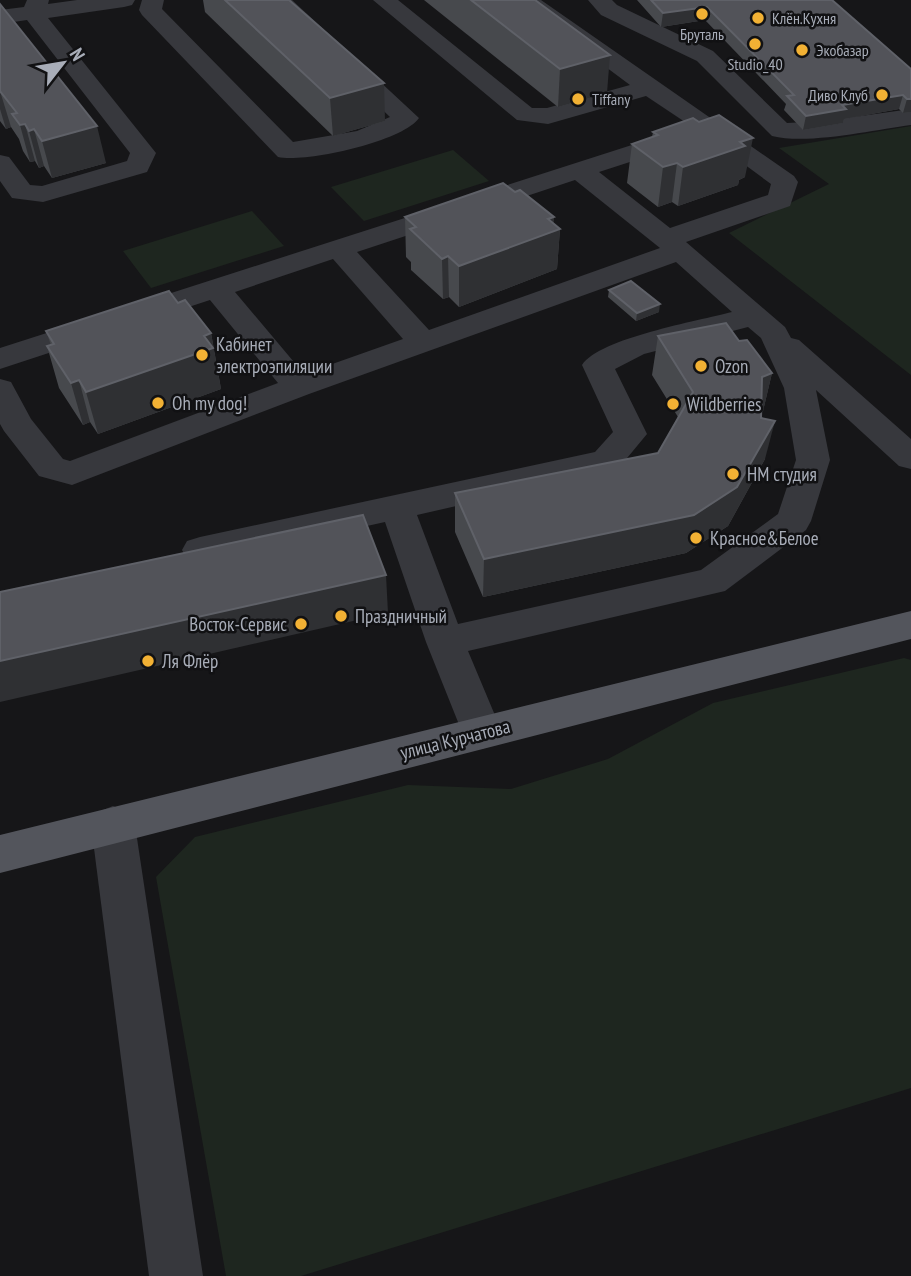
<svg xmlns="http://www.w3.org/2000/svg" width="911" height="1276" font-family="'PT Sans Narrow',sans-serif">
<rect width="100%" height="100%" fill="#161618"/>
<g fill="#1e261f">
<path d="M911,126V375L729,233L829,184L779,148Z"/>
<path d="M453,150L489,181L364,221L331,187Z"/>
<path d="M252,211L284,246L151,288L123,251Z"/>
<path d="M904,658L911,660V1088L301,1276H226L156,877L195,837L408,785L511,789L608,759L713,703Z"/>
</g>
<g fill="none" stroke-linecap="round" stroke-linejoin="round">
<g fill="#37383d" fill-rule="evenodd">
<path d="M27,0H49L48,4L77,0H135L132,5L124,7L48,18L156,153L147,172L43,202L12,198L0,181V155L9,157L30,185L42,186L127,161L130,153L27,20L0,24V10L24,7Z"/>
<path d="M142,0H164L162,9L293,142L357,131L390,117L268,0H292L419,118C402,142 305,163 278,157L142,15L139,10Z"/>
<path d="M373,0H398L532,108H547L630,85L516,0H541L794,176L798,182L790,206L686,242L785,327L791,338L799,340L911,439V469L899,466L816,390L830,460L811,521L806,530L725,591L468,651L502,732L496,744L482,749L468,744L462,732L426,642L385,522L200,563L187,559L182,550L187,541L200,537L595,452L613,432L582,365C600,338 698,321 732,312L676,262L309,394L72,485L39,476L4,431L0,424V379L11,382L31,419L63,459L70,461L278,383L210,300L0,369V348L691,126L646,96L548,124L517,120ZM707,137L771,184L768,195L670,228L599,172ZM575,180L660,248L429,330L357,252ZM333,259L403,339L304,374L235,292ZM748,327L761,338L784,388L796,460L778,514L701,570L458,624L417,515L618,469L647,434L615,369L644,354Z"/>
<path d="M588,0H612L617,5L713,51L787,123L825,121L911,109V125C873,130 808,145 772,136L697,61L601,15Z"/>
<path d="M113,806L128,812L135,825L203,1276H149L91,825L98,812Z"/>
</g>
<path fill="#53555c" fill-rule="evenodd" d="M911,611V639L0,873V835Z"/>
</g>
<g fill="#47494d">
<path d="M203,0H289L385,121L333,136L205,12Z"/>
<path d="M424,0H535L607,93L558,107Z"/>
<path d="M637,0H832L911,69V112L903,113L899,109L844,119L843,123L803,130L784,110L786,104L705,20L661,27Z"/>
<path d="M0,4L106,163L52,178L44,166L39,168L35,161L30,162L23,151L19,139L11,127L6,129L0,121Z"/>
<path d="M653,132L745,177L739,180L738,185L678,206L672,202L658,207L627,183L632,144L652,137Z"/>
<path d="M515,192L554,217L553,223L560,229L557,269L459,307L449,297L443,299L411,270V262L406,257L405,217Z"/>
<path d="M609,290L659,312L636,321L608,297Z"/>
<path d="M178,303L211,333L221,389L98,434L90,422L83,425L59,388L47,346L51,345L46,331Z"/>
<path d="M658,336L739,341L772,373L763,411L761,412L765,459L728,526L686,553L483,597L455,532V493L658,453L678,417L652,375Z"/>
</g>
<g fill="#2f3033">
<path d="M707,7L705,20L661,27L663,13Z"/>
<path d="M610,55L607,93L558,107L560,69Z"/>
<path d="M384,83L385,121L333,136L330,98Z"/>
<path d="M0,91L11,127L6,129L0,109Z"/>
<path d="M903,95L899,109L844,119L843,123L803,130L806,116L842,105Z"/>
<path d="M907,99H911V112L903,113Z"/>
<path d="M25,124L35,161L30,162L20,125Z"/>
<path d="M97,126L106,163L52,178L42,141Z"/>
<path d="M34,129L44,166L39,168L29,131Z"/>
<path d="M753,138L745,177L739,180L738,185L678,206L683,167L740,142Z"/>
<path d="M677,163L672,202L658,207L663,167Z"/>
<path d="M554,217L553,231L560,229L557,269L459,307V266Z"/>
<path d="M448,256L449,297L443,299L442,259Z"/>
<path d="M660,304L659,312L636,321L637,313Z"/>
<path d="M211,333L221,389L98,434L86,392L204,336Z"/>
<path d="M772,373L763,411L753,415L762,377Z"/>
<path d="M79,380L90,422L83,425L71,383Z"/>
<path d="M775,421L765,459L728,526L686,553L483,597L484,559Z"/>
<path d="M386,575L388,613L0,702V661Z"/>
</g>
<g fill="#525359" stroke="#5f6168" stroke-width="2">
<path d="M225,0H289L384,83L330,98Z"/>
<path d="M471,0H535L610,55L560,69Z"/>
<path d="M651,0H832L911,69V99H907L903,95L842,105L846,109L806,116L787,96L794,95L707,7L663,13Z"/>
<path d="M0,4L97,126L42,141L34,129L29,131L25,124L20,125L12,114L17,113L0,91Z"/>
<path d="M719,115L753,138L740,142L745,146L683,167L677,163L663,167L632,144L658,135L653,132L693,118L699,122Z"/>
<path d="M503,183L515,192L520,190L554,217L548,219L560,229L459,266L448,256L442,259L410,229L416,227L405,217Z"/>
<path d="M631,281L660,304L637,313L609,290Z"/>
<path d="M169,291L178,303L185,300L211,333L204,336L213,348L86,392L79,380L71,383L47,346L54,344L46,331Z"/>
<path d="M726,323L739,341L747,340L772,373L762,377L761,418L775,421L737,487L694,515L484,559L455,493L658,453L693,392L658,336Z"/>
<path d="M363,515L386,575L0,661V592Z"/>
</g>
<g fill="#f2b134" stroke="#111113" stroke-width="2.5">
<circle cx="702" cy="14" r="7"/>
<circle cx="758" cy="18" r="7"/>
<circle cx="755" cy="44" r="7"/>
<circle cx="802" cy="50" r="7"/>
<circle cx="882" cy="95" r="7"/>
<circle cx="578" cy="99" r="7"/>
<circle cx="202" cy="355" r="7"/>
<circle cx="701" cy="366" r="7"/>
<circle cx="158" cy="403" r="7"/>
<circle cx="673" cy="404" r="7"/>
<circle cx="733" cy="474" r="7"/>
<circle cx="696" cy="538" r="7"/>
<circle cx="341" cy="616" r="7"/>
<circle cx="301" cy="624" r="7"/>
<circle cx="148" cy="661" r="7"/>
</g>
<g text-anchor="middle" stroke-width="5" stroke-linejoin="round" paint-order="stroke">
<g font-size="16" fill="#a8adb8" stroke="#111113" text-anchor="start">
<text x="772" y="24">Клён.Кухня</text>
<text x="702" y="40" text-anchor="middle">Бруталь</text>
<text x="816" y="56">Экобазар</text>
<text x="755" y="70" text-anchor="middle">Studio_40</text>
<text x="868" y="101" text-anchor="end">Диво Клуб</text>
<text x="592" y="105">Tiffany</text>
</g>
<g font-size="19" fill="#a8adb8" stroke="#111113" text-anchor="start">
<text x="216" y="351">Кабинет<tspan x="216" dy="22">электроэпиляции</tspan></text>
<text x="715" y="373">Ozon</text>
<text x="172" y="410">Oh my dog!</text>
<text x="687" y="411">Wildberries</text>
<text x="747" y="481">HM студия</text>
<text x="710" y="545">Красное&amp;Белое</text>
<text x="355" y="623">Праздничный</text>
<text x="287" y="631" text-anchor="end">Восток-Сервис</text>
<text x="162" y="668">Ля Флёр</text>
</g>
<g font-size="19" fill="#a8adb8" stroke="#111113">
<text transform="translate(455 739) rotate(-14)" y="7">улица Курчатова</text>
</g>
</g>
<g transform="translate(63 63) rotate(59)" stroke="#111113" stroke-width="5" paint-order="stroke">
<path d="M0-5L12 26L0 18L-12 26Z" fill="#a8adb8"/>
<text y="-10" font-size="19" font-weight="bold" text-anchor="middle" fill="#a8adb8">N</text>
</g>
</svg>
